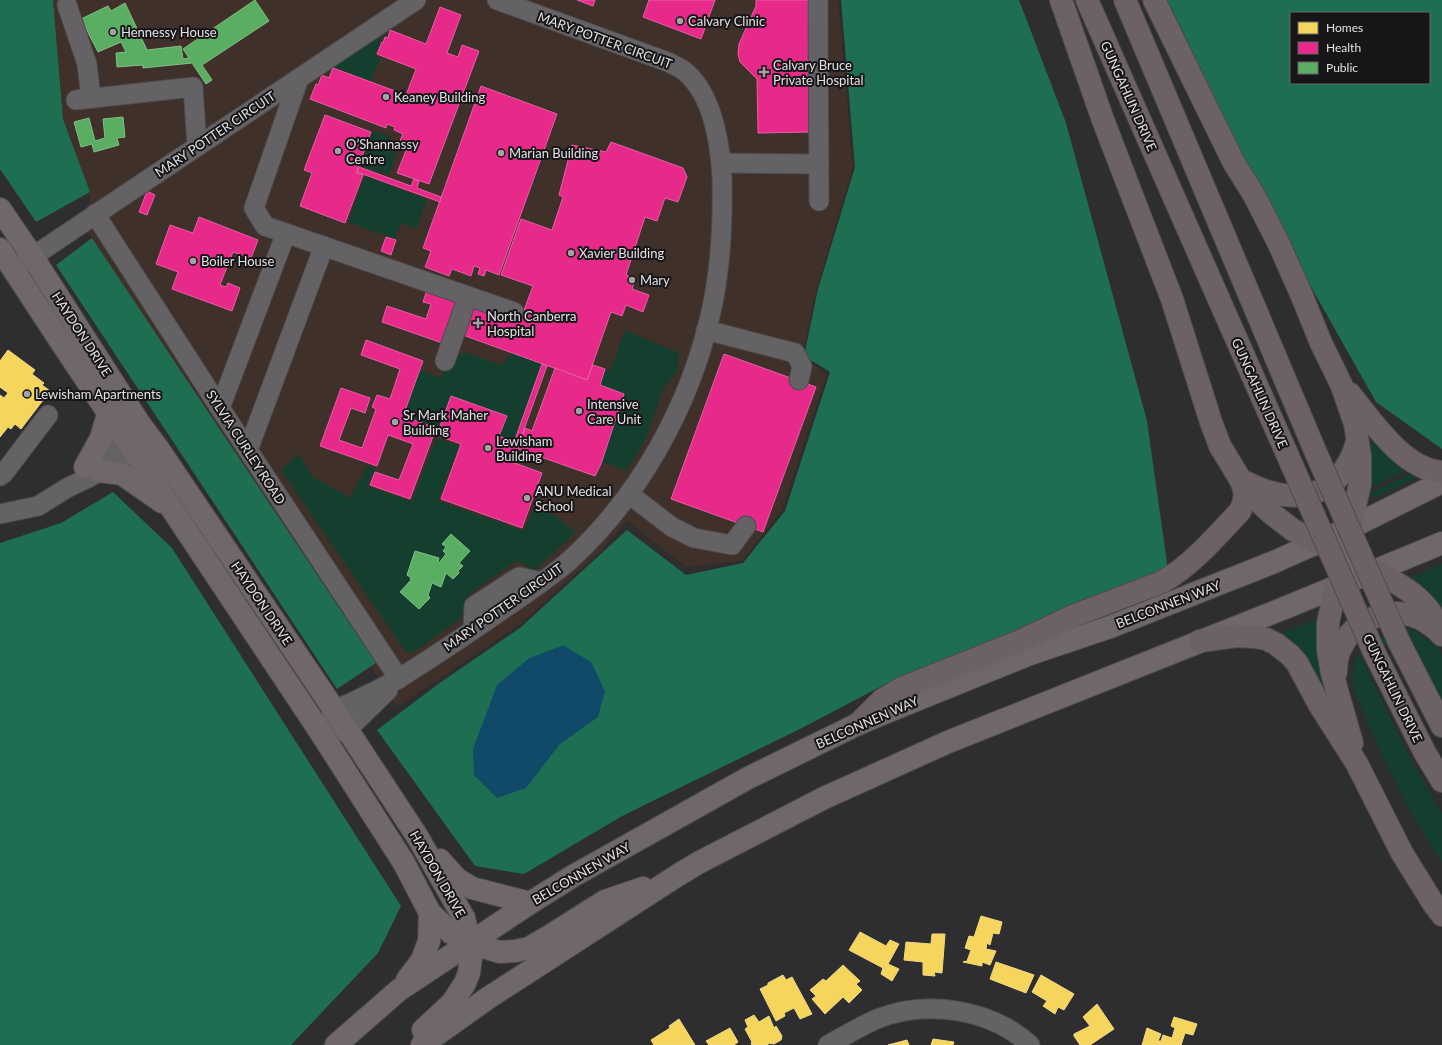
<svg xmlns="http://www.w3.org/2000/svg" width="1442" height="1045" font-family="Lato,sans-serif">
<rect width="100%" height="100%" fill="#2e2d2f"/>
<path fill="#3f3029" d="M53,0H838L853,167L817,288L802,357L827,374L782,510L742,561L686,567L627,521L600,552L519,625L397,707L88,232L90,192L63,119Z"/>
<g fill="#143f2f">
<path d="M391,25L387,35L383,34L375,56L380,58L371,81L329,65Z"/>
<path d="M373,131L391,137L387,148L397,152L389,175L361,166Z"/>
<path d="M365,176L427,199L416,229L401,223L395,239L348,222Z"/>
<path d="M625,330L679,353L677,372L663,390L646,438L627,471L602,462L624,394L600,385L605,369L610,371Z"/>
<path d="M467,353L500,365L512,353L542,364L514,442L499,436L506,416L451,396L439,429L403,416L419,370L441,378C447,364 450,355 467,353Z"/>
<path d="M1367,431L1409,469L1379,484L1367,488Z"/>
<path d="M436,438L459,446L438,501L524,531L534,507L555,516L576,532L535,570L516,561L471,593L460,619L412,653L405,651L281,470L299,454L313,477L350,498L367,466L375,468L368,486L412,502Z"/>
<path d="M1413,473L1416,476V478L1376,497L1373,495L1370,497L1371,499L1364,502L1365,495Z"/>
<path d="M1442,564V609C1435,596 1424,587 1412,577Z"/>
<path d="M1318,618L1330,700L1277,636Z"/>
<path d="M1411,629L1438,647L1442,657V702L1410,635L1361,657L1410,758L1442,814V863C1411,815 1384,764 1363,711C1360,702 1354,692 1353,682C1353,674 1353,663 1358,656C1367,639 1393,630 1411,629Z"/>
</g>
<g fill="#1e6f51" fill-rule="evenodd">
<path d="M0,0H53L63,119L90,192L36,222L0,169Z"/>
<path d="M841,0H1019L1066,123L1147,421L1168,570L897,678L800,729L624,815L524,874L475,866L377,730L441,682L520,628L627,530L686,575L743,563L785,511L830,372L804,356L818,289L855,167Z"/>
<path d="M1163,0H1442V449L1376,402L1284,239ZM1291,13H1429V83H1291Z"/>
<path d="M92,238L376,663L337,689L56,265Z"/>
<path d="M113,492L172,548L401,906L378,953L291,1045H0V543L61,523Z"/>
</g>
<path fill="#114a68" d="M563,645L591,662L605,691L598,717L560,744L526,788L497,798L474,775L473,749L497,685L528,659Z"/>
<g fill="#f6d55c" stroke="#f0d985">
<path d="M8,350L35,370L32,374L44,383L42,385L50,391L21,429L15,424L11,429L8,427L0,437V395L4,398L8,393L0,387V361Z"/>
<path d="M981,916L1002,922L999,934L993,933L990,945L987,943L986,949L996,951L990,965L982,962V966L963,962L967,961L971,950L965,948L969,936L974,937Z"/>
<path d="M860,932L886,946L890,940L899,944L888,964L899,969L892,981L881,974L883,968L849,950Z"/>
<path d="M932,934H945L942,973L934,972L935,976L923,975V962L904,960L906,942L931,944Z"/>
<path d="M996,962L1034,975L1026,993L990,979Z"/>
<path d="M843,965L860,981L856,984L862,990L849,1003L843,997L825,1014L812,999L816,996L810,990L823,979L826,981Z"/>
<path d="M783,975L786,980L792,977L812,1014L800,1019L794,1008L784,1013L785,1016L776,1021L760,989L768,985V983Z"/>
<path d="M1041,975L1074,994L1064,1010L1058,1007L1055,1014L1043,1006L1047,1001L1032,992Z"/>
<path d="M1097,1004L1114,1029L1090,1045H1080L1074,1036V1034L1090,1026L1083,1017Z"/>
<path d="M754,1015L759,1022L769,1016L774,1028L776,1026L782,1036L781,1040L774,1044L768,1043V1045H752L751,1043L752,1042L745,1029L748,1027L745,1020Z"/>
<path d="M1174,1017L1197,1024L1193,1035L1185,1033L1181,1045H1142L1147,1028L1161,1034L1158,1041H1161L1163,1035L1172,1038L1175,1028L1171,1026Z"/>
<path d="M679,1019L695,1045H654L651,1040L670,1028L669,1026Z"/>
<path d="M730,1028L738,1042L734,1045H709L706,1041Z"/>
<path d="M933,1039L954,1042L953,1045H931Z"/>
<path d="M907,1040L909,1045H888Z"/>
</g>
<g fill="#e7298a" stroke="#e660a5">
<path d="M577,0H595L593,6Z"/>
<path d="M649,0H715L701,39L643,17Z"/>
<path d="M756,0H808L810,132L758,133L757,79L740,62L738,54L739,44L756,6Z"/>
<path d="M440,7L461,15L447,53L458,57L462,45L479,51L429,184L397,173L407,148L398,145L403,134L394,130L395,127L387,124L386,128L310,99L316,84L318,85L322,75L329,78L333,68L406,95L416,69L377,54L382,42L383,43L385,37L388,38L390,30L426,44Z"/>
<path d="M481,86L557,114L499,275L486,270L484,276L478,274L480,268L474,266L471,276L452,269L449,276L425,267L431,251L423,248Z"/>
<path d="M325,115L371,132L356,173L363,175L345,223L300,206L312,173L304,170Z"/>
<path d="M611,142L683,168L687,177L678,202L665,198L657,221L645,217L626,275L635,279L632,289L649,295L643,312L626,305L622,316L611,312L587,380L460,334L471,304L520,321L533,286L501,275L521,219L552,230L563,197L559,195L572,145L606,152Z"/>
<path d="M359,167L411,186L414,179L419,181L417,188L441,197L440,202L357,172Z"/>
<path d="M147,191L155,195L147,215L139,212Z"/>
<path d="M199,217L258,240L251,258L233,252L220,285L226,287L228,283L240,288L232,311L172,289L178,272L156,264L170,225L193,233Z"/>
<path d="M386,237L396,240L391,255L381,251Z"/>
<path d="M428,287L463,300L445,344L382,322L387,306L426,319L431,304L423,302Z"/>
<path d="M366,340L423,361L403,416L436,428L410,499L370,485L375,472L399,480L413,444L388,435L377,466L320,446L341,388L370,398L365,413L351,408L339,440L362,448L376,409L372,407L377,395L390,399L400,369L361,355Z"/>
<path d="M724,354L816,387L763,532L671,499Z"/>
<path d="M542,364L547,366L512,462L542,473L522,528L441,499L461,444L433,434L436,428L439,429L451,396L507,416L499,436L514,442Z"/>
<path d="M593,365L605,369L600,385L624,394L601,464L595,476L518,449L525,428L532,431L555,368L587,380Z"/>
</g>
<g fill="#5aae61" stroke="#83bd88">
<path d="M255,0L269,21L202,65L212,80L206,84L192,63L143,68V65L117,67L116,53L126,52L121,42L98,52L81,19L108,6L111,11L125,3L147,50L181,46L183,59L189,58L183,49Z"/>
<path d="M123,117L125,137L117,138L119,145L94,152L92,144L81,147L74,122L89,118L95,141L105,138L103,119Z"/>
<path d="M451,534L470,551L459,563L463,566L458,571L459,573L453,579L446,573L441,587L432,583L428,595L430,598L419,609L400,592L411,580L410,577L407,575L415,551L439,558L438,562L439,563L446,554L443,551L446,547L442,544Z"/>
</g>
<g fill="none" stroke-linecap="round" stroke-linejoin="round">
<defs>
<g id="minor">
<path d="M818,0L819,201"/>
<path d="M67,5L87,64L91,98"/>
<path d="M299,78L254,208L265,226L514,312"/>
<path d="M76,100L193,87L197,146"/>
<path d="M721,163L819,164"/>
<path d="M95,214L220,408L399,679"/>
<path d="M20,265L416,0"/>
<path d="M706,330L795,353L802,366L799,380"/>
<path d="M445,361L468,296"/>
<path d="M220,408L286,233"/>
<path d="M248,450L324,246"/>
<path d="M87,465C104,453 119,442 139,435"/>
<path d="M0,476L4,473L48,415"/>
<path d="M629,494L672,527L694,538L732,545L746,526"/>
<path d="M0,514L38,506L67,488L90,477L121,459L142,437"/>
<path d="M473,629L474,606L519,577L542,582"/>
<path d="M334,732L347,730L388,690"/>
<path d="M321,733C325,727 330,715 335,711C339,707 346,705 351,703C367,695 385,687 401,677C435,656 469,633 502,610C525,594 548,579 569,561C640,496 690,406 711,312C721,268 723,223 722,178C720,143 713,93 683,70C679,67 673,65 668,62L497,0"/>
<path d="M828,1045C844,1036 861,1026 877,1019C926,999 991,1009 1030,1045"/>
</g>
<g id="major">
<path d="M0,209L32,256L139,423L157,447L335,711L417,836L464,918L467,931L471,958L469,973L465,983L452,1003L423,1030"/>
<path d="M0,249L61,342L321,733L404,863L430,913L451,933L469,943L500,952L515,951L529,948L548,937L605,901L643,888"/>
<path d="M85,467L101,438L108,414"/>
<path d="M100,471L122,474L162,502"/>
<path d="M1318,543L1373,570"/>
<path d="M440,860L457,879L472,888L530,903"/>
<path d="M407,980L422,960L429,941L430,913"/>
<path d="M336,1045L399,990L530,903L573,876L748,778L858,724L894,709L1030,654L1110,627L1274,562L1350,528L1442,482"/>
<path d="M422,1045L488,998L675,877L698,863L824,798L948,742L1287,607L1442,543"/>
</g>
<g id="highway">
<path d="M1061,0L1103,120L1172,299L1211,422L1220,446L1240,479L1255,498L1271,513L1293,530L1318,543"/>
<path d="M1087,0L1291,463"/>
<path d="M1125,0L1316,453"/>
<path d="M1154,0L1234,163L1254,195L1278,242L1302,296L1321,343L1342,386L1355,424L1360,456V484L1350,528"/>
<path d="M1350,394C1373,422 1403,469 1442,472"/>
<path d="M1245,482C1294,507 1340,500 1357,442"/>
<path d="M1373,570C1403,586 1425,597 1440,628"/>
<path d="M1336,586L1328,623V650L1332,673L1352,743"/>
<path d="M1200,641L1237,636L1255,637L1266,639L1276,644L1290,655L1297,663L1319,704L1357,764L1402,853L1433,903L1442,915"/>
<path d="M1399,642L1442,726"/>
<path d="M1374,652L1425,753L1442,781"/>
<path d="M1336,672C1336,664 1337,655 1341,648C1353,621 1386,607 1414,616C1425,620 1434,627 1442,635"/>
<path d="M858,724L882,700L902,688L1020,641L1073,616L1162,582C1190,567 1218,535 1240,511C1246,499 1246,491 1240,479"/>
</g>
</defs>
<use href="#minor" stroke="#4c4a4d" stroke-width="21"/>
<use href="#major" stroke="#4c4a4d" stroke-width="24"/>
<use href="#highway" stroke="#4c4a4d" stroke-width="24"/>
<use href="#minor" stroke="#646264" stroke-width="19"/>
<use href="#major" stroke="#6f676a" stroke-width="22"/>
<use href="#highway" stroke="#6c6265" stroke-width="22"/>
<defs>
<g id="highway-bridge">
<path d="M1316,453L1399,642"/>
<path d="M1291,463L1374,652"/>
</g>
</defs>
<use href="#highway-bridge" stroke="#4c4a4d" stroke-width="24" stroke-linecap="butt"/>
<use href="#highway-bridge" stroke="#6c6265" stroke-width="22"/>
</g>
<g fill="#a4a2a5" stroke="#171517" stroke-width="1.5">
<circle cx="680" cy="21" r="4"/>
<circle cx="113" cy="32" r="4"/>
<path d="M762 66h4v4h4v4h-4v4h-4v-4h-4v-4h4z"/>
<circle cx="386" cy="97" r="4"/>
<circle cx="338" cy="151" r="4"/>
<circle cx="501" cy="153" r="4"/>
<circle cx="571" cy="253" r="4"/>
<circle cx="193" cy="261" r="4"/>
<circle cx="632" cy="280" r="4"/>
<path d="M476 317h4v4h4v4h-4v4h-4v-4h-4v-4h4z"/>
<circle cx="27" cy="394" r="4"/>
<circle cx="579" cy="411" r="4"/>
<circle cx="395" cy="422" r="4"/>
<circle cx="488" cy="448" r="4"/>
<circle cx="527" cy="498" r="4"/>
</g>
<g text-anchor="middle" stroke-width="4" stroke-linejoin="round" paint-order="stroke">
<g font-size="13" fill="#e3e1e4" stroke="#171517" text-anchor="start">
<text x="688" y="26">Calvary Clinic</text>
<text x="121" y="37">Hennessy House</text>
<text x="773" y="70">Calvary Bruce<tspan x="773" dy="15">Private Hospital</tspan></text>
<text x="394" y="102">Keaney Building</text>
<text x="346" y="149">O’Shannassy<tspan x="346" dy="15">Centre</tspan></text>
<text x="509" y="158">Marian Building</text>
<text x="579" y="258">Xavier Building</text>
<text x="201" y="266">Boiler House</text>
<text x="640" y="285">Mary</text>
<text x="487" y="321">North Canberra<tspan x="487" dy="15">Hospital</tspan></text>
<text x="35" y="399">Lewisham Apartments</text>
<text x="587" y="409">Intensive<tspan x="587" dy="15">Care Unit</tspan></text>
<text x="403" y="420">Sr Mark Maher<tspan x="403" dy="15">Building</tspan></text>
<text x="496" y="446">Lewisham<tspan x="496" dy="15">Building</tspan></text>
<text x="535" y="496">ANU Medical<tspan x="535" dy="15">School</tspan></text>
</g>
<g font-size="13" fill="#e3e1e4" stroke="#171517">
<text transform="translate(605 40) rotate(20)" y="5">MARY POTTER CIRCUIT</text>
<text transform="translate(1129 96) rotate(66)" y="5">GUNGAHLIN DRIVE</text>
<text transform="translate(215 134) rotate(-34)" y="5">MARY POTTER CIRCUIT</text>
<text transform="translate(82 334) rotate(57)" y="5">HAYDON DRIVE</text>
<text transform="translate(1260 393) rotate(66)" y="5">GUNGAHLIN DRIVE</text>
<text transform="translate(246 447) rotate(57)" y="5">SYLVIA CURLEY ROAD</text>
<text transform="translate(262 603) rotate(56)" y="5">HAYDON DRIVE</text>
<text transform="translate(1168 604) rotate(-21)" y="5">BELCONNEN WAY</text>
<text transform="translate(503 607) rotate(-35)" y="5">MARY POTTER CIRCUIT</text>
<text transform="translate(1393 688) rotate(64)" y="5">GUNGAHLIN DRIVE</text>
<text transform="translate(867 722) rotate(-24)" y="5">BELCONNEN WAY</text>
<text transform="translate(581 873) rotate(-30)" y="5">BELCONNEN WAY</text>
<text transform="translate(438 874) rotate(60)" y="5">HAYDON DRIVE</text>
</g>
</g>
<rect x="1290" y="12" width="140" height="72" fill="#171517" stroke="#696769"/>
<rect x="1298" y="22" width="20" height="12" fill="#f6d55c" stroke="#696769"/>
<text x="1326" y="32" font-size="12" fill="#e3e1e4">Homes</text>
<rect x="1298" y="42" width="20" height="12" fill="#e7298a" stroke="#696769"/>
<text x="1326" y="52" font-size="12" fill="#e3e1e4">Health</text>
<rect x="1298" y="62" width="20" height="12" fill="#5aae61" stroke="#696769"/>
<text x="1326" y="72" font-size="12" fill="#e3e1e4">Public</text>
</svg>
